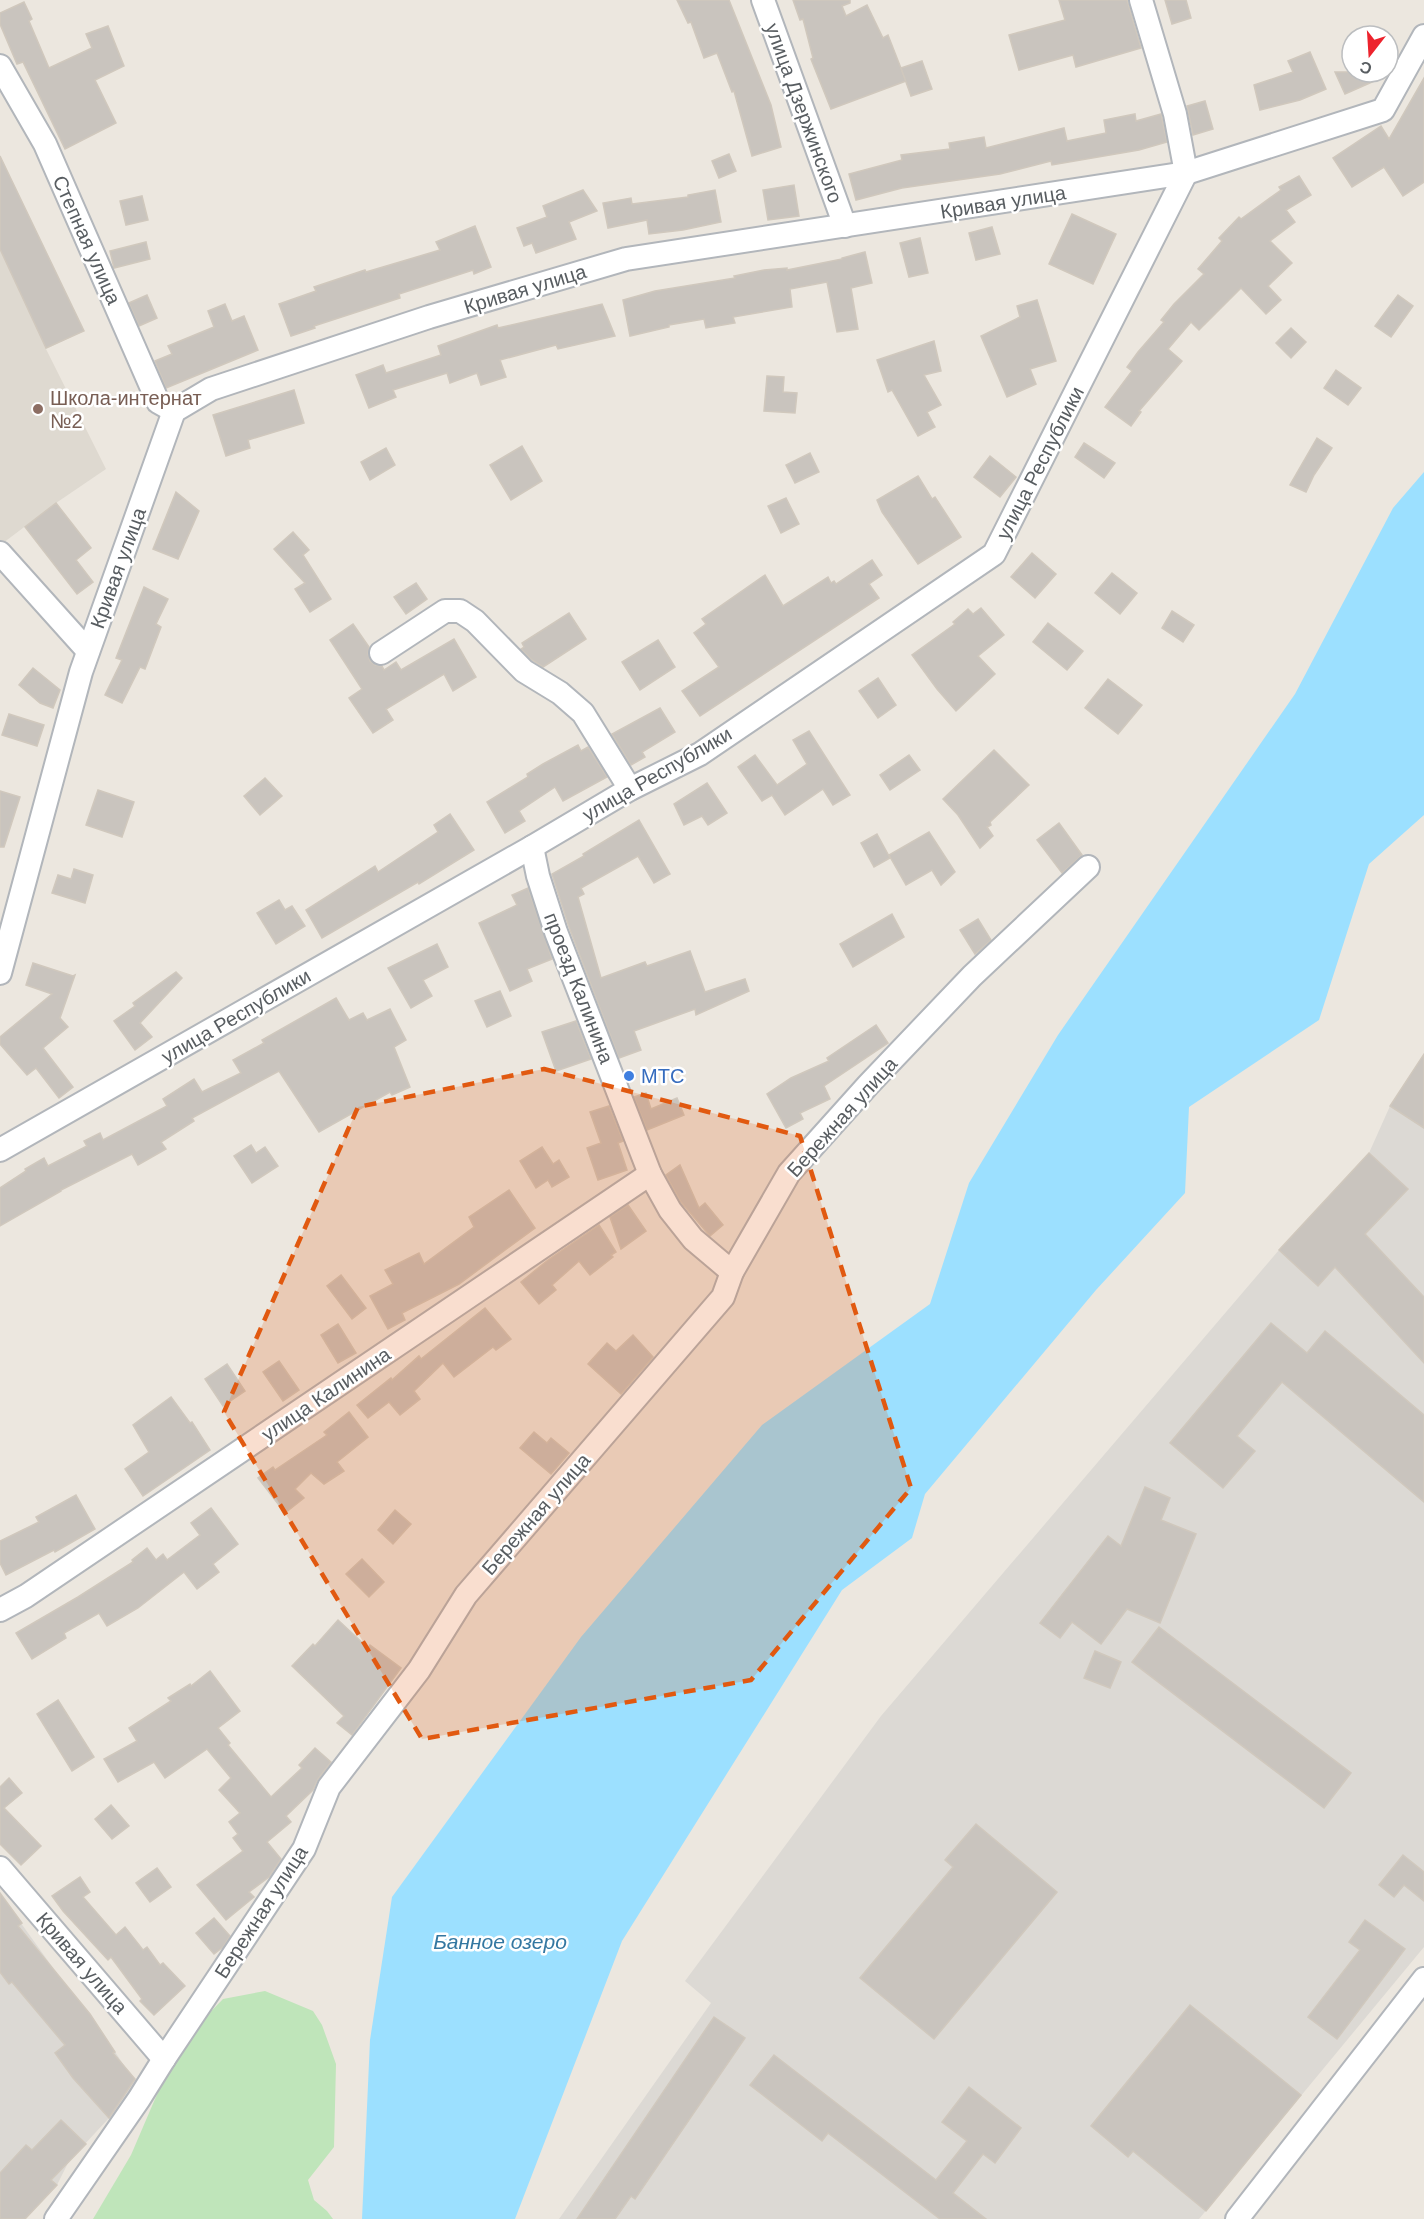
<svg xmlns="http://www.w3.org/2000/svg" width="1424" height="2219" font-family="Helvetica,sans-serif">
<rect width="100%" height="100%" fill="#ece7df"/>
<g fill="#dcd9d4">
<path d="M1424,1054V1947L1199,2219H559L711,2003L685,1981L881,1716L1279,1250L1369,1153L1390,1106Z"/>
<path d="M0,1894L61,1979L90,2014L127,2070L143,2088L109,2118L69,2161L57,2185L25,2219H0Z"/>
</g>
<path fill="#ded9d0" d="M0,156L84,331L46,349L106,469L56,503L3,543L0,540Z"/>
<path fill="#bfe5ba" d="M265,1991L313,2011L322,2025L336,2064L334,2147L308,2180L314,2200L327,2211L333,2219H93L131,2155L155,2099L183,2040L223,1999Z"/>
<path fill="#9ce0ff" d="M1424,472V815L1369,864L1319,1020L1189,1107L1185,1193L1096,1290L925,1494L912,1538L842,1590L622,1941L515,2219H362L370,2040L392,1897L581,1637L762,1425L930,1304L969,1183L1058,1035L1295,694L1393,508Z"/>
<g fill="#c9c4be" stroke="#d0c8bd" stroke-width="1.5">
<path d="M677,0H729L771,105L781,147L752,156L734,91L732,92L717,53L704,58L691,22L688,23Z"/>
<path d="M793,0H850V3L842,6L846,16L867,5L883,38L888,35L906,81L831,109L811,59L813,58L803,19L800,20Z"/>
<path d="M1059,0H1127L1141,48L1076,67L1073,55L1019,70L1009,35L1065,20Z"/>
<path d="M1165,0H1186L1191,18L1172,24Z"/>
<path d="M24,2L32,19L29,21L49,68L92,48L86,34L108,26L124,66L95,80L116,123L65,149L23,62L17,64L0,24V13Z"/>
<path d="M1310,52L1326,89L1300,100L1260,110L1254,85L1293,72L1288,61Z"/>
<path d="M922,61L932,89L911,96L901,68Z"/>
<path d="M1335,72H1389L1386,76L1345,94Z"/>
<path d="M1424,78V182L1403,196L1384,167L1352,187L1333,158L1381,126L1389,139Z"/>
<path d="M1205,101L1213,129L1193,135L1187,106Z"/>
<path d="M1135,114L1136,121L1161,114L1167,142L1139,150L1052,165L1051,161L1000,174L902,188L856,200L849,174L902,160L901,155L950,149L949,143L984,137L986,148L1064,128L1067,141L1106,133L1104,120Z"/>
<path d="M729,154L736,171L719,178L712,161Z"/>
<path d="M0,156L84,331L46,348L0,249Z"/>
<path d="M1299,176L1311,195L1286,210L1295,222L1270,241L1292,263L1268,286L1281,300L1266,314L1241,288L1199,330L1191,322L1168,349L1182,361L1139,411L1141,412L1131,426L1105,407L1132,371L1127,367L1138,352L1164,322L1161,320L1174,304L1204,274L1198,269L1222,241L1219,238L1239,217L1241,219L1281,190L1279,187Z"/>
<path d="M794,185L799,216L768,220L763,190Z"/>
<path d="M583,190L597,211L569,222L576,239L536,253L532,243L524,246L517,228L547,217L543,206Z"/>
<path d="M715,190L721,222L683,230L649,234L647,220L608,228L603,203L631,198L632,204L688,197V195Z"/>
<path d="M142,196L148,220L126,225L120,201Z"/>
<path d="M1072,214L1116,234L1093,284L1049,264Z"/>
<path d="M475,226L491,267L474,274L473,270L399,294L400,298L314,326L315,328L291,336L279,304L316,291L314,287L365,270L366,272L440,250L436,242Z"/>
<path d="M992,227L1000,254L976,260L969,233Z"/>
<path d="M920,238L928,273L909,277L900,243Z"/>
<path d="M146,242L150,259L114,268L110,251Z"/>
<path d="M865,252L872,283L851,288L858,329L837,332L827,282L790,289L792,307L733,317L735,323L706,328L704,319L669,325V327L630,336L623,300L655,291L735,278L734,276L764,270L787,268V270L842,259V258Z"/>
<path d="M147,295L157,318L139,326L129,303Z"/>
<path d="M1398,295L1413,306L1391,337L1375,326Z"/>
<path d="M1037,300L1056,361L1030,369L1036,384L1007,397L981,336L1020,317L1017,306Z"/>
<path d="M225,304L232,321L244,316L258,350L166,388L155,361L172,354L168,346L214,327L208,311Z"/>
<path d="M602,304L615,336L558,349L556,345L500,360L506,377L481,385L477,373L450,383L447,373L393,390L396,397L369,408L356,375L383,365L386,373L441,355L438,346L497,325L498,328Z"/>
<path d="M1291,328L1306,342L1291,358L1276,343Z"/>
<path d="M934,341L941,371L924,375L941,405L927,412L935,427L918,436L892,390L888,392L877,360Z"/>
<path d="M1336,370L1361,388L1348,405L1324,388Z"/>
<path d="M767,376L784,377L783,392L797,393L795,413L764,411Z"/>
<path d="M294,390L304,423L248,440L250,448L226,456L213,415Z"/>
<path d="M1317,438L1332,448L1314,475L1306,492L1290,485Z"/>
<path d="M1084,443L1115,463L1104,478L1075,457Z"/>
<path d="M522,446L542,481L511,500L490,465Z"/>
<path d="M386,448L395,465L370,480L361,462Z"/>
<path d="M810,453L819,472L795,483L786,465Z"/>
<path d="M990,456L1016,477L1000,497L974,477Z"/>
<path d="M918,476L932,499L935,497L961,537L918,564L882,512L877,500Z"/>
<path d="M176,492L199,511L178,559L153,549Z"/>
<path d="M786,498L799,524L781,533L768,506Z"/>
<path d="M56,503L91,548L76,560L93,582L77,594L25,527Z"/>
<path d="M293,532L309,550L303,555L331,599L310,612L295,589L305,583L274,549Z"/>
<path d="M1032,553L1056,574L1035,598L1011,577Z"/>
<path d="M872,560L882,575L869,584L879,598L700,716L682,691L719,667L694,633L706,624L702,619L765,575L783,606L828,577L831,583L834,581L836,584Z"/>
<path d="M1112,573L1137,593L1120,614L1095,593Z"/>
<path d="M416,583L427,599L406,614L394,597Z"/>
<path d="M144,587L168,599L156,624L161,627L145,669L140,667L122,703L105,695L122,660L116,658Z"/>
<path d="M981,608L1004,635L978,656L995,674L956,711L937,689L912,655L955,624L953,622L968,609L973,614Z"/>
<path d="M1172,611L1194,625L1183,642L1162,628Z"/>
<path d="M569,613L586,639L543,667L532,660L521,649L524,647L522,643Z"/>
<path d="M1048,623L1083,651L1067,670L1033,642Z"/>
<path d="M353,624L369,647L368,654L370,661L375,665L382,666L384,670L396,662L401,670L454,639L476,677L453,691L444,674L386,709L393,720L373,733L349,698L362,689L330,640Z"/>
<path d="M658,640L675,667L640,690L622,662Z"/>
<path d="M33,668L60,690L53,708L40,703L19,685Z"/>
<path d="M878,678L896,705L878,718L859,691Z"/>
<path d="M1108,679L1142,705L1118,734L1085,708Z"/>
<path d="M660,708L675,732L642,752L645,757L631,765L612,734Z"/>
<path d="M9,714L44,725L37,746L2,735Z"/>
<path d="M809,731L850,795L833,805L823,789L785,815L772,795L762,801L738,767L755,755L777,785L807,764L793,740Z"/>
<path d="M578,745L581,751L588,747L607,777L563,801L555,787L519,811L525,821L505,833L487,802L528,777L527,774L543,764Z"/>
<path d="M994,750L1029,785L990,822L991,825L987,827L993,836L980,848L958,815L943,799Z"/>
<path d="M909,755L920,770L890,790L880,775Z"/>
<path d="M265,778L282,796L260,815L244,796Z"/>
<path d="M707,783L727,813L708,825L702,816L684,825L674,804Z"/>
<path d="M98,790L134,802L122,837L86,825Z"/>
<path d="M0,791L20,797L4,847H0Z"/>
<path d="M450,814L474,850L419,884L418,882L322,938L306,910L375,866L378,872L438,832L434,825Z"/>
<path d="M639,820L670,874L654,883L638,856L581,888L584,894L578,897L601,978L645,962L647,966L690,951L705,992L745,979L749,991L696,1015L695,1009L634,1031L641,1050L619,1058L569,927L552,874L584,856L583,854Z"/>
<path d="M1059,823L1082,855L1062,873L1037,840Z"/>
<path d="M929,832L955,872L941,885L932,870L906,885L889,855Z"/>
<path d="M877,834L890,858L874,867L861,843Z"/>
<path d="M74,869L93,875L85,903L52,893L58,875L71,879Z"/>
<path d="M528,888L552,959L527,969L532,981L510,991L479,923L517,905L512,895Z"/>
<path d="M279,900L285,910L292,906L305,926L276,944L257,913Z"/>
<path d="M892,914L904,937L853,967L840,944Z"/>
<path d="M978,919L991,940L975,954L960,930Z"/>
<path d="M437,944L448,967L423,980L432,996L411,1008L388,968Z"/>
<path d="M33,963L73,976L75,975L60,1018L68,1027L43,1048L73,1087L59,1098L36,1068L27,1075L0,1044V1037L52,994L26,985Z"/>
<path d="M176,972L182,978L140,1023L152,1037L135,1050L114,1021L135,1006L133,1003Z"/>
<path d="M500,991L511,1016L487,1027L475,1001Z"/>
<path d="M336,998L349,1020L363,1013L367,1020L390,1009L406,1040L394,1047L410,1087L392,1095L390,1092L319,1132L279,1071L192,1118L194,1121L161,1142L166,1149L138,1165L132,1154L61,1190V1191L0,1226V1188L26,1171L25,1169L44,1158L48,1166L87,1146L84,1141L100,1133L103,1140L167,1106L163,1099L194,1079L202,1092L241,1073L233,1060L264,1043L262,1040Z"/>
<path d="M576,1021L591,1059L556,1071L542,1032Z"/>
<path d="M876,1025L888,1043L824,1086L830,1099L800,1113L803,1119L786,1128L767,1094L791,1078L829,1061L827,1058Z"/>
<path d="M1424,1054V1128L1390,1106Z"/>
<path d="M646,1093L651,1109L677,1098L684,1115L647,1130L634,1097Z"/>
<path d="M609,1106L623,1141L618,1143L627,1170L598,1180L587,1148L601,1143L590,1112Z"/>
<path d="M251,1145L256,1153L265,1147L278,1166L252,1183L234,1156Z"/>
<path d="M542,1147L553,1164L559,1160L569,1177L552,1187L548,1180L536,1188L520,1161Z"/>
<path d="M1369,1153L1408,1189L1365,1234L1424,1297V1363L1335,1267L1318,1286L1279,1250Z"/>
<path d="M680,1165L699,1208L705,1203L723,1225L710,1236L681,1202L666,1175Z"/>
<path d="M509,1190L535,1228L459,1284L402,1313L405,1320L388,1329L370,1296L393,1284L385,1270L419,1253L424,1264L474,1227L469,1217Z"/>
<path d="M628,1205L646,1231L621,1249L610,1217Z"/>
<path d="M599,1225L616,1252L611,1255L613,1257L590,1275L579,1261L552,1285L556,1290L539,1304L521,1282L548,1260Z"/>
<path d="M341,1275L366,1308L352,1319L327,1286Z"/>
<path d="M485,1308L511,1339L496,1350L493,1347L454,1377L443,1363L414,1391L420,1399L400,1415L389,1402L368,1418L357,1405L391,1378L392,1380L419,1356L421,1359Z"/>
<path d="M1271,1323L1307,1353L1325,1331L1424,1415V1502L1282,1382L1237,1436L1255,1451L1223,1488L1170,1443Z"/>
<path d="M338,1324L356,1353L338,1363L321,1335Z"/>
<path d="M633,1335L653,1357L621,1394L588,1364L607,1343L616,1351Z"/>
<path d="M279,1361L299,1390L283,1401L263,1372Z"/>
<path d="M227,1364L245,1391L223,1406L205,1379Z"/>
<path d="M171,1397L190,1423L192,1422L210,1450L143,1496L125,1469L149,1452L133,1425Z"/>
<path d="M349,1412L368,1437L337,1462L344,1471L324,1484L311,1473L295,1489L304,1498L285,1513L258,1478L273,1467L275,1470L327,1435L324,1432Z"/>
<path d="M534,1432L547,1443L551,1438L569,1453L551,1474L520,1448Z"/>
<path d="M1145,1487L1170,1498L1161,1520L1196,1534L1160,1623L1127,1609L1101,1644L1072,1622L1060,1638L1040,1623L1108,1536L1121,1546Z"/>
<path d="M76,1495L95,1529L55,1552L54,1550L6,1575L0,1563V1541L39,1522L36,1517Z"/>
<path d="M211,1508L238,1544L213,1564L219,1572L197,1589L184,1572L138,1608L107,1626L99,1613L64,1633L66,1638L32,1659L16,1633L78,1597L133,1562L132,1560L147,1548L156,1560L163,1554L167,1560L200,1535L191,1523Z"/>
<path d="M395,1510L411,1524L393,1544L378,1530Z"/>
<path d="M362,1559L384,1582L369,1597L346,1574Z"/>
<path d="M338,1620L368,1648L370,1645L401,1668L352,1735L337,1723L344,1716L292,1666L313,1644L315,1646Z"/>
<path d="M1159,1627L1351,1773L1324,1808L1132,1662Z"/>
<path d="M1095,1651L1121,1662L1110,1688L1084,1678Z"/>
<path d="M210,1671L240,1711L218,1728L230,1743L228,1745L271,1797L302,1768L299,1765L315,1748L331,1762L318,1779L313,1790L286,1816L291,1822L267,1842L281,1859L269,1877L249,1892L254,1897L226,1920L197,1885L243,1851L233,1838L238,1834L229,1822L240,1813L219,1790L231,1778L207,1749L165,1778L154,1762L118,1782L104,1759L137,1741L129,1728L171,1701L168,1698L190,1684L191,1686Z"/>
<path d="M58,1700L94,1757L72,1771L37,1714Z"/>
<path d="M9,1778L22,1793L4,1808L41,1846L21,1865L0,1844V1787Z"/>
<path d="M111,1805L129,1826L112,1839L95,1819Z"/>
<path d="M976,1824L1057,1892L934,2039L860,1978L953,1867L945,1860Z"/>
<path d="M1403,1855L1424,1872V1901L1404,1885L1394,1897L1379,1885Z"/>
<path d="M157,1868L171,1887L150,1902L136,1883Z"/>
<path d="M80,1877L90,1892L83,1897L116,1935L125,1927L143,1950L147,1947L160,1965L163,1963L185,1986L154,2015L140,2001L142,1999L111,1957L108,1960L63,1911L52,1896Z"/>
<path d="M0,1893L22,1923L18,1926L90,2014L115,2052L113,2053L135,2079L109,2118L73,2078L55,2053L65,2045L12,1982L9,1984L0,1972Z"/>
<path d="M214,1918L230,1936L223,1947L214,1954L196,1933Z"/>
<path d="M1365,1920L1405,1949L1337,2039L1308,2017L1360,1950L1349,1942Z"/>
<path d="M1190,2005L1301,2095L1206,2211L1133,2151L1128,2157L1091,2126Z"/>
<path d="M714,2017L745,2038L635,2199L631,2196L615,2219H577Z"/>
<path d="M774,2055L936,2180L967,2141L942,2122L969,2087L1021,2128L995,2163L983,2154L953,2193L986,2219H940L828,2133L822,2141L750,2085Z"/>
<path d="M61,2120L86,2144L51,2180L57,2185L25,2219H0V2173L26,2145L32,2150Z"/>
</g>
<g fill="none" stroke-linecap="round" stroke-linejoin="round">
<defs>
<g id="street">
<path d="M763,0L845,226"/>
<path d="M0,66L45,144L158,402L174,411"/>
<path d="M0,553L88,651"/>
<path d="M381,653L445,611H460L475,621L524,671L560,693L583,713L630,789"/>
<path d="M532,847L538,876L556,932L650,1174L670,1210L693,1239L732,1272"/>
<path d="M0,973L81,672L174,411L211,389L429,317L626,259L1186,173L1383,110L1424,36"/>
<path d="M0,1150L532,847L630,789L700,754L994,554L1186,173L1175,114L1141,0"/>
<path d="M0,1610L26,1596L650,1174"/>
<path d="M0,1868L164,2059"/>
<path d="M56,2219L139,2099L164,2059L304,1849L329,1787L419,1670L466,1595L723,1297L732,1272L789,1173L868,1085L972,976L1088,867"/>
<path d="M1237,2219L1424,1979"/>
</g>
</defs>
<use href="#street" stroke="#b2b6bb" stroke-width="26"/>
<use href="#street" stroke="#fff" stroke-width="22"/>
</g>
<path fill="#e15910" fill-opacity="0.2" stroke="#e15910" stroke-width="4.5" stroke-dasharray="12 8" stroke-linejoin="round" d="M544,1069L800,1136L911,1488L751,1680L422,1739L224,1412L358,1107Z"/>
<circle fill="#8d6e63" stroke="#fff" stroke-width="2" cx="38" cy="409" r="6"/>
<circle fill="#3f7fe0" stroke="#fff" stroke-width="2" cx="629" cy="1076" r="6"/>
<g text-anchor="middle" stroke-width="5" stroke-linejoin="round" paint-order="stroke">
<g font-size="20" fill="#585d61" stroke="#fff">
<text transform="translate(804 113) rotate(70)" y="7">улица Дзержинского</text>
<text transform="translate(1003 202) rotate(-9)" y="7">Кривая улица</text>
<text transform="translate(87 240) rotate(66)" y="7">Степная улица</text>
<text transform="translate(525 289) rotate(-17)" y="7">Кривая улица</text>
<text transform="translate(1040 463) rotate(-63)" y="7">улица Республики</text>
<text transform="translate(118 568) rotate(-70)" y="7">Кривая улица</text>
<text transform="translate(657 774) rotate(-30)" y="7">улица Республики</text>
<text transform="translate(579 988) rotate(69)" y="7">проезд Калинина</text>
<text transform="translate(236 1016) rotate(-30)" y="7">улица Республики</text>
<text transform="translate(842 1117) rotate(-48)" y="7">Бережная улица</text>
<text transform="translate(326 1394) rotate(-34)" y="7">улица Калинина</text>
<text transform="translate(536 1514) rotate(-49)" y="7">Бережная улица</text>
<text transform="translate(261 1912) rotate(-57)" y="7">Бережная улица</text>
<text transform="translate(82 1963) rotate(49)" y="7">Кривая улица</text>
</g>
<g font-size="20" fill="#785e54" stroke="#fff" text-anchor="start">
<text x="50" y="405">Школа-интернат<tspan x="50" dy="23">№2</tspan></text>
</g>
<g font-size="20" fill="#366cbe" stroke="#fff" text-anchor="start">
<text x="641" y="1083">МТС</text>
</g>
<g font-size="21" font-style="italic" fill="#3377a1" stroke="#fff">
<text x="500" y="1949">Банное озеро</text>
</g>
</g>
<g transform="translate(1370 54) rotate(197)"><circle r="28" fill="#ffffff" stroke="#bcbec0" stroke-width="1.5"/>
<path d="M0-4.5L10 22L0 15L-10 22Z" fill="#ed232d"/>
<text y="-9" font-size="16" font-weight="bold" text-anchor="middle" fill="#585d61">С</text>
</g>
</svg>
